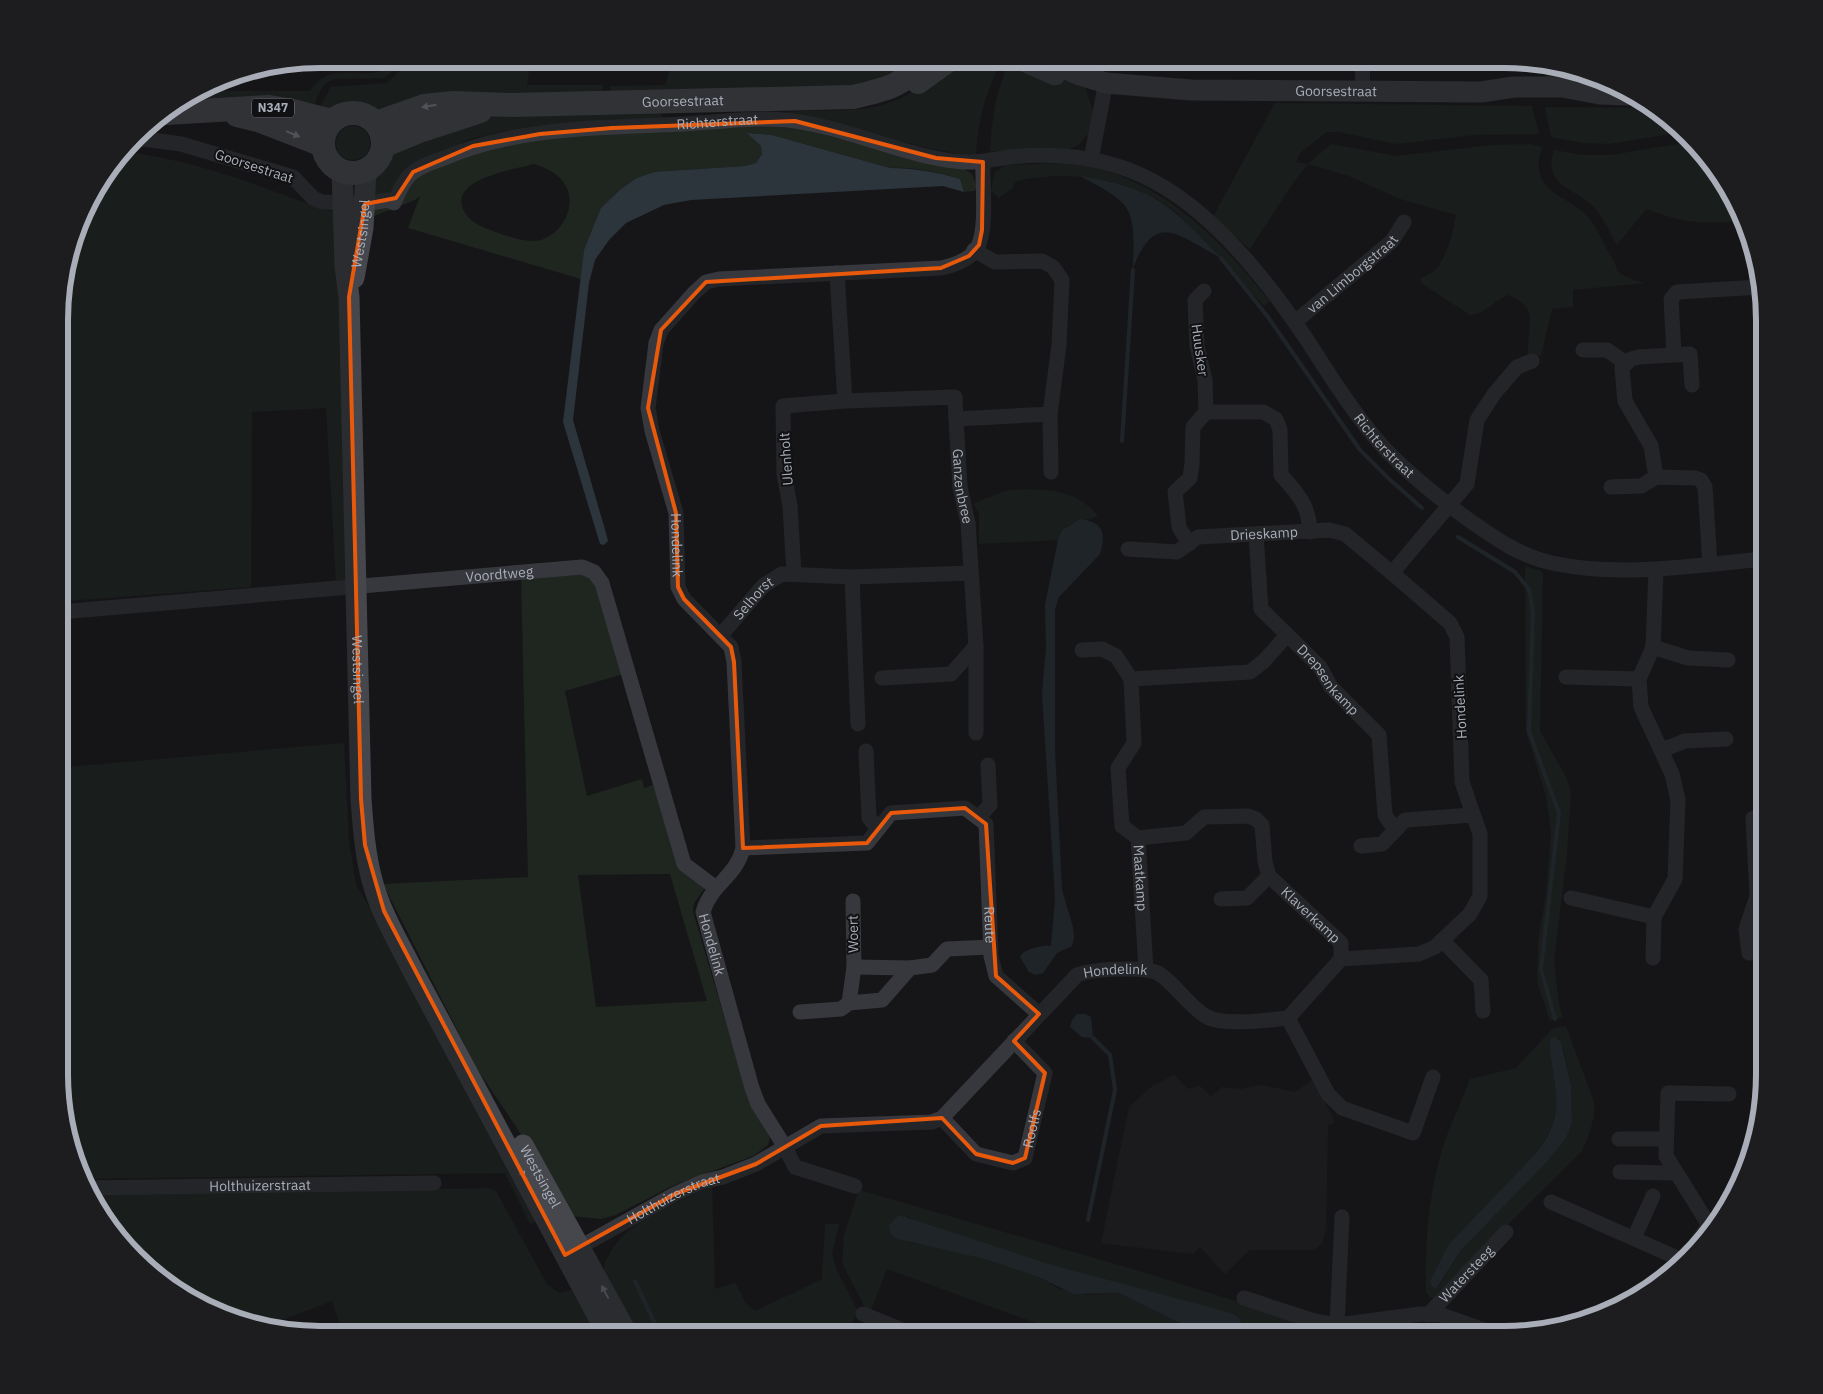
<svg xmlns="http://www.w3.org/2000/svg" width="1823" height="1394" font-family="'IBM Plex Sans',sans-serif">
<rect width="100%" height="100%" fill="#161618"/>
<path fill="#222225" d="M1174,1075L1188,1089L1200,1086L1211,1097L1222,1087L1240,1089L1261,1085L1295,1092L1314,1079L1335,1122L1328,1125L1326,1228L1322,1243L1314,1250H1250L1225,1274L1200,1247L1193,1254L1101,1243L1129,1107L1151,1087Z"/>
<g fill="#1e261f" fill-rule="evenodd">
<path d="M387,59H394C394,67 392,73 384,78L334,79C319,85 317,98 312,112L181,104L203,91H310C330,61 355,79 383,71L387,65Z"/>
<path d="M401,59H531L527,85H603L602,92L374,113C351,101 341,113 317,113L331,87L387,83L399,71Z"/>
<path d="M674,59H919L874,88L611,93L610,86L665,85Z"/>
<path d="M985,59L1001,60C985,96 978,118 976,157L928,148L784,112C806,110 827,111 849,110C891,109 922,89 953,64L967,65Z"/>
<path d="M1010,60L1085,87L1093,111L1088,134L1078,145L1069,149L990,151C992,118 996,90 1010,60Z"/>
<path d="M1547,65L1603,78L1605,79H1546Z"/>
<path d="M1275,103L1532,106L1539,134L1474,135L1396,144L1339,132H1327L1300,153L1296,162L1308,164L1331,144L1396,156L1492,145L1531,144L1542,147C1527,194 1568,194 1588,217C1598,229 1605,246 1613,260C1615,263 1616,268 1618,271C1623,277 1637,281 1645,283L1573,290V307L1552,309L1541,356H1528C1526,328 1542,307 1508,295C1494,301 1485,314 1470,315L1424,285L1420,280C1425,274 1432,274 1436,269C1448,255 1453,232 1456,215L1400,199L1349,176L1308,164L1293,183L1250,249L1213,217Z"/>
<path d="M1545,107L1651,108L1675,123L1682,132L1609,144L1584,143L1555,138L1551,137Z"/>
<path d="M663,108L661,118L534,127L500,132L470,139L418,163L391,193L381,197L368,192L372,171L388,152L472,116Z"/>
<circle cx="353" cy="143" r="17"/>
<path d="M739,126L780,127L809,131L959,166L972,174L977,187L974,191L964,192L960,179C937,172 914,167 890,168L772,135L748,133L761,146L762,154L756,163L745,166L686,170L584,250L581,279L408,228L420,196L415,200L374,216L369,215L375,208L412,180L460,154L523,139ZM534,164C566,173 581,198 560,227C556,232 548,238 541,240C526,244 507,236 493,231C479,226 467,221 462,206C454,178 516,169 534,164Z"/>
<path d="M1690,142L1738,204L1743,220C1705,226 1681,222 1646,209L1617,245C1610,233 1604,218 1595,208C1577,188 1542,187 1554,150L1582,155H1610Z"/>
<path d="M124,152C194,159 259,186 324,210L338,212L345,580L336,581L326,408L252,412L251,587L67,601L64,275L94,189Z"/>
<path d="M1066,163C1083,166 1101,168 1118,175C1181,199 1229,250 1270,302L1264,306L1176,212C1132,178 1070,169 1017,181L1013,185L1014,187L999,198L991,191L994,173L1006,165Z"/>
<path d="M1024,489C1054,490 1078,491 1098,516C1080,524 1068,517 1058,540L979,544V513L973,504L1004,491Z"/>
<path d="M1525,566L1541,571L1543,576L1540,731L1566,777L1571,792L1567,853L1554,961L1559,1004L1563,1017L1550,1021L1538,985L1537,973L1539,935L1546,894L1551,832L1546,796L1526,731Z"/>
<path d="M581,570L597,580L627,673L565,691L587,796L642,779L644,788L658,783L682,865L705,888L694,903L693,912L746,1090L770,1138L768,1145L753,1156L672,1186L616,1215L601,1219L571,1216L517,1128L477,1069L383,884L528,877L521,576ZM670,874L707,1001L596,1007L578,875Z"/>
<path d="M344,743L349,841L356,885L410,973L541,1218L530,1224L505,1173L83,1179L69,1127L68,767Z"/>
<path d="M1566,1026L1594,1102C1595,1120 1590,1134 1582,1151L1434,1298H1431L1426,1293C1425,1243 1428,1195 1443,1147C1450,1124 1462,1102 1470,1079L1516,1068L1552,1029ZM1558,1038L1564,1051L1571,1085L1572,1121L1569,1132L1543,1166L1461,1250L1439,1286L1449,1244L1538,1151C1565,1114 1556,1090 1549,1047Z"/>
<path d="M712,1186L715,1289L735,1283L746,1303L755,1311L822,1279L825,1224H839L832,1254L837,1271L858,1311L846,1335H634L603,1271C613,1224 674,1205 712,1186Z"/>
<path d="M488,1188L496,1191L547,1284L559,1293L577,1289L602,1335H344L332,1301L267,1326L220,1316L148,1271L89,1195Z"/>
<path d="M859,1190L1136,1270L1323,1328L1409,1324L1425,1330L1427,1335H1235L1244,1328L1178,1300L1049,1264L918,1222L907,1216L911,1243L935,1246L985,1259L1038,1277L1060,1289L1088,1295L1119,1293L1178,1322L1213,1335H1069L887,1269L869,1315L842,1263L844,1235Z"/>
</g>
<g fill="#2c353c">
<path d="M1101,59H1350L1335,67L1159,69L1131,67Z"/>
<path d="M1379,59H1424L1418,68C1403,70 1390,70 1379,59Z"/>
<path d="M747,133L772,135L890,168C914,168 937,172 960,179L964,192L943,186L691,200L664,205L626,223L609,240L595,260L589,283L573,420L606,533L608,541L604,545L600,544L563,422L584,250L601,208L621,189L637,178L655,172L745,166L756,163L762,154L761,146Z"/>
<path d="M1080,176C1156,188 1170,205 1221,258C1178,236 1156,209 1133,268C1135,207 1135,205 1080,176Z"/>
<path d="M1080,519C1104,522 1106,534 1100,554L1059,597L1055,609V750L1062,890L1073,927L1074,938L1072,946L1057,953L1043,973L1036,975L1029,972L1020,957C1024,949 1042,945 1051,946L1055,899L1053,864L1042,694L1046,648L1045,605L1058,540L1062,530Z"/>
<path d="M1077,1014H1085L1091,1017L1093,1038L1082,1037L1070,1027L1072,1020Z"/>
<path d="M1555,1037L1561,1042L1571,1085L1572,1122L1569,1132L1563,1142L1543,1166L1461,1250L1436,1289L1432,1286L1430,1281L1449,1244L1538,1151C1561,1120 1558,1101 1552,1065C1551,1056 1548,1047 1551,1038Z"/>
<path d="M899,1215L1049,1264L1231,1313L1239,1318L1244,1328L1235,1335H1213L1178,1322L1119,1293L1074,1294L1038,1277L985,1259L898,1239L891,1235L889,1225Z"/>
</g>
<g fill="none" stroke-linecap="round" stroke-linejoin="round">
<g stroke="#2c353c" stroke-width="4">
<path d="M1221,258L1268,317L1360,450L1388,478L1422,508"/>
<path d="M1122,441L1133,270"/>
<path d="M1458,537L1515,572L1529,589L1533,613L1529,731L1559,813L1541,969L1555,1019"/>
<path d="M1088,1220L1115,1090L1110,1055L1093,1038"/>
<path d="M635,1281L660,1335"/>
</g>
<g stroke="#37383d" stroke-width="15">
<path d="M1362,59L1363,91"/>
<path id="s1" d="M136,138L181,144L293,177L313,198L322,202L365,204L388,200L394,203C399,192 404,178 415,171C423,165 434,162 444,158C519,126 604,128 684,124C720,122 758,116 794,121C852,129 905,157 963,162C979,163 994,159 1010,157C1060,152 1111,158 1155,182C1216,215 1269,283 1307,340C1331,377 1355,416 1385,449C1410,475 1440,499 1469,520C1496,539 1520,556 1552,563C1621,578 1695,565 1764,559"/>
<path d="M1091,159L1104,92"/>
<path id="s2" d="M983,162C982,184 987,224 979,244C973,259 955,265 941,268L719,279L706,282L694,293L661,330L656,343L648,408L652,431L676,513L678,587L684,599L731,647L734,662L743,848C737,876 711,884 703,912L752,1088L758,1104L785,1147L821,1126L932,1122L942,1118L1077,975C1092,969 1144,966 1158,973C1176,984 1188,1006 1207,1017C1224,1026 1268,1020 1288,1018L1341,959L1419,954L1435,947L1470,914L1480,896V834L1462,782L1457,637L1450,623L1392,573L1467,484L1477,420L1494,394L1517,367L1532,361"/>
<path id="s3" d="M974,250L995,262L1042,261L1053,267L1062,280L1059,345L1050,414L956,419L960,487L968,523L976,646V733"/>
<path d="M837,273L845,401"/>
<path id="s4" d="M1295,322L1392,241L1404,222"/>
<path d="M1583,350H1607L1626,363"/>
<path d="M1674,354L1671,299L1677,292L1761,287"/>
<path d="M1206,412H1263L1276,419L1280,430L1281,475C1298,494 1309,505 1310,532"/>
<path d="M1050,414L1051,472"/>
<path d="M1656,477L1651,446L1625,401L1622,368L1631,359L1639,357L1690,354L1692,385"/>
<path d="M1611,487L1641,486L1656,477L1695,478L1701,480L1705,487L1710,564"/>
<path id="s5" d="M1256,535L1261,609L1320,667L1331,687L1379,735L1385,815L1395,830"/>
<path d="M1189,544L1179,527L1175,492L1190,478L1192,464L1193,427L1206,412L1205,380L1197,346L1195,300L1204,291"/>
<path id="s6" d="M1128,549L1177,552L1198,537L1329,530L1345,534L1392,573"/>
<path d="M794,573L790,506L784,474L783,406L845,401L955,397L956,419"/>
<path d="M852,577L858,724"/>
<path id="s7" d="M60,612L582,567L594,572L602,583L684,864L716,888"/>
<path id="s8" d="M721,635L764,585L782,574L852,577L971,573"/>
<path d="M1653,647L1688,658L1728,660"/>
<path id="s9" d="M1082,650L1102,649L1116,656L1131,679L1134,743L1118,768L1122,826L1138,838L1146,970"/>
<path d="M1566,677L1639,679"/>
<path d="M882,678L951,674L976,646"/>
<path d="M1131,679L1250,672L1264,661L1287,635"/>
<path d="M1662,750L1685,741L1726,739"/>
<path d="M866,751L869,818L878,829"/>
<path d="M979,817L990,805L988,765"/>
<path d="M1753,818L1757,896L1746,929L1749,953L1759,950L1764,942"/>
<path id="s10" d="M1138,838L1186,833L1204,817L1248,816L1256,819L1262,825L1265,862L1269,876L1341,943V959"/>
<path d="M1361,846L1382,844L1405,820L1472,815"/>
<path id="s11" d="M743,848L867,843L891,813L965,808L986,824L991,956L996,976L1039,1014"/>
<path d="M1571,898L1654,917L1653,958"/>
<path d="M1221,899L1247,898L1269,876"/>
<path d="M1752,911L1764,930"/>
<path d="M1654,917L1675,879L1678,800L1672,774L1641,707L1639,679L1653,647L1656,570"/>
<path d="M1442,940L1481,980L1483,1011"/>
<path d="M854,967L910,968L932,965L947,949L991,947"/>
<path d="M849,1003L854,967L853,901"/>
<path d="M800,1012L841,1009L849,1003L882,1000L910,968"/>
<path d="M1288,1018L1328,1094L1342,1108L1413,1133L1433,1077"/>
<path id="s12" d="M942,1118L976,1154L1013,1163L1025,1158L1045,1073L1014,1041"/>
<path d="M1619,1139H1665"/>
<path d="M1620,1172L1676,1173"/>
<path id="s13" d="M85,1188L434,1183"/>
<path d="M1551,1202L1682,1260"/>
<path d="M1709,1225L1666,1156L1668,1093L1729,1094"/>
<path d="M1634,1238L1653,1196"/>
<path id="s14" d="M571,1252L675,1194L702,1182L723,1177L756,1164L785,1147L795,1167L855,1186"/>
<path d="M1688,1255L1709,1225L1716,1220"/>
<path d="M1244,1298L1314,1321L1337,1325L1421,1314L1442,1315L1498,1335"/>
<path d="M863,1314L914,1335"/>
<path id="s15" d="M1428,1315L1506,1232"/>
<path d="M1337,1325L1342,1217"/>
</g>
<g stroke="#45474d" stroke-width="21">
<path d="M1019,59L1055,75"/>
<path id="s16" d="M1043,59L1080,75L1106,83L1191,90L1481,92L1514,87H1563L1600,94L1629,95"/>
<path id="s17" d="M342,170L345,266L349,297L361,799C363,826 365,854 372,880C380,912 399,943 414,973L608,1335"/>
<path id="s18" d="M354,278L363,228L366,170"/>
<path id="s19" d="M523,1145L628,1335"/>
</g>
<g stroke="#53555c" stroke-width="24">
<path d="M918,82L950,59"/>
<path d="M166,113L269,107L293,111L332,121"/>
<circle cx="353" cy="143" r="30"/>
<path d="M237,115L258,120L323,145"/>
<path id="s20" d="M376,123L424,106L453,103L512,105L853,97C889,89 901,86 928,59"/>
<path d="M383,146L422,130L480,111"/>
</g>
</g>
<defs><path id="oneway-solid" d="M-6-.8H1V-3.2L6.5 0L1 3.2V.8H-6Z" transform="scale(1.25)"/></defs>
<g fill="#979ba6">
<use href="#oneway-solid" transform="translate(429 106) rotate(170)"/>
<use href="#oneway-solid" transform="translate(293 134) rotate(22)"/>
</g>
<g fill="#858993">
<use href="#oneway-solid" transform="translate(521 1171) rotate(61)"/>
<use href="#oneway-solid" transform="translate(605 1292) rotate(-118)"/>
</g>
<path d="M0 0H1823V1394H0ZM795,121L936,158L983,162L982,230L979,245L969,256L941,268L706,282L661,330L648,408L676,513L678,587L684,599L731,647L734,662L743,848L867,843L891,813L965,808L986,824L996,976L1039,1014L1014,1041L1045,1073L1025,1158L1013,1163L976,1154L942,1118L821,1126L756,1164L675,1194L565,1255L384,911L365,845L361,799L349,297L365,204L396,198L413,172L473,146L540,134L612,128Z" fill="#161618" fill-opacity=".55" fill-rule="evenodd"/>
<path fill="none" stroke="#e8590c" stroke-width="4" stroke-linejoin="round" d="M795,121L936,158L983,162L982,230L979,245L969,256L941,268L706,282L661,330L648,408L676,513L678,587L684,599L731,647L734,662L743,848L867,843L891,813L965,808L986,824L996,976L1039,1014L1014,1041L1045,1073L1025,1158L1013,1163L976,1154L942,1118L821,1126L756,1164L675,1194L565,1255L384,911L365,845L361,799L349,297L365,204L396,198L413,172L473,146L540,134L612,128Z"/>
<g text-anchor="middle" stroke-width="4" stroke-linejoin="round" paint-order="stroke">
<rect fill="#111113" stroke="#7b7e86" stroke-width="1" x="252" y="98.5" width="42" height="19" rx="4"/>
<g font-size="12" font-weight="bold" fill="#a8adb8">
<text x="273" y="112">N347</text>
</g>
<g font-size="14" fill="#a8adb8" stroke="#111113">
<text dy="5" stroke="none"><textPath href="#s16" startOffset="298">Goorsestraat</textPath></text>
<text dy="5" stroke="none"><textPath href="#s20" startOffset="310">Goorsestraat</textPath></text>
<text dy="5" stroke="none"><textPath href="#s1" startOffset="622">Richterstraat</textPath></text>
<text transform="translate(254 166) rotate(18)" y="5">Goorsestraat</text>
<text dy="5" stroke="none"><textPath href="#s18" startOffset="45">Westsingel</textPath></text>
<text dy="5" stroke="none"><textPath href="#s4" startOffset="75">van Limborgstraat</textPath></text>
<text transform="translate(1200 350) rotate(82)" y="5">Huusker</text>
<text dy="5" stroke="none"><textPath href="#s1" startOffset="1422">Richterstraat</textPath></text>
<text transform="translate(786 459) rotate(-94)" y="5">Ulenholt</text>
<text dy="5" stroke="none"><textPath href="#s3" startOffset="396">Ganzenbree</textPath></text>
<text dy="5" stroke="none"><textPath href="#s6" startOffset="141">Drieskamp</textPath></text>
<text dy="5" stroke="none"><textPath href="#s2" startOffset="651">Hondelink</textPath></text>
<text dy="5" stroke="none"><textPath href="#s7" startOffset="441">Voordtweg</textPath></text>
<text dy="5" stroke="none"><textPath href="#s8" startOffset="49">Selhorst</textPath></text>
<text dy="5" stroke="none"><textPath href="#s17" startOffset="500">Westsingel</textPath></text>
<text dy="5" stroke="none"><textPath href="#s5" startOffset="172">Drepsenkamp</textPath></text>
<text transform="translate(1460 707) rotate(-93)" y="5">Hondelink</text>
<text dy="5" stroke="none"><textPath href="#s9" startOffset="275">Maatkamp</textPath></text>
<text dy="5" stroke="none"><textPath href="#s10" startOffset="242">Klaverkamp</textPath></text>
<text dy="5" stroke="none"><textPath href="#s11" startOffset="364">Reute</textPath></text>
<text transform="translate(853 934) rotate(-91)" y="5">Woert</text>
<text dy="5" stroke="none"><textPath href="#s2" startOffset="1085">Hondelink</textPath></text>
<text dy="5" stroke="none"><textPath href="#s2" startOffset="1701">Hondelink</textPath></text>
<text dy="5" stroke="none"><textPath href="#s12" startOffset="131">Roolfs</textPath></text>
<text dy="5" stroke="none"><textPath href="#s19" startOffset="36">Westsingel</textPath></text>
<text dy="5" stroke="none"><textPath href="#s13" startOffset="175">Holthuizerstraat</textPath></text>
<text dy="5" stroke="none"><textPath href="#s14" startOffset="116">Holthuizerstraat</textPath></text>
<text dy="5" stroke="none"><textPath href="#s15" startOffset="56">Watersteeg</textPath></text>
</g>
</g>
<path d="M0 0H1823V1394H0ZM320 68H1504A252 252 0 0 1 1756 320V1074A252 252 0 0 1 1504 1326H320A252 252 0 0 1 68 1074V320A252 252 0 0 1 320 68Z" fill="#1d1d20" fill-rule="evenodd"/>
<path fill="none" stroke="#a8adb8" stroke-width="6" d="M320 68H1504A252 252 0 0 1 1756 320V1074A252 252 0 0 1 1504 1326H320A252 252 0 0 1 68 1074V320A252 252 0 0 1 320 68Z"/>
</svg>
